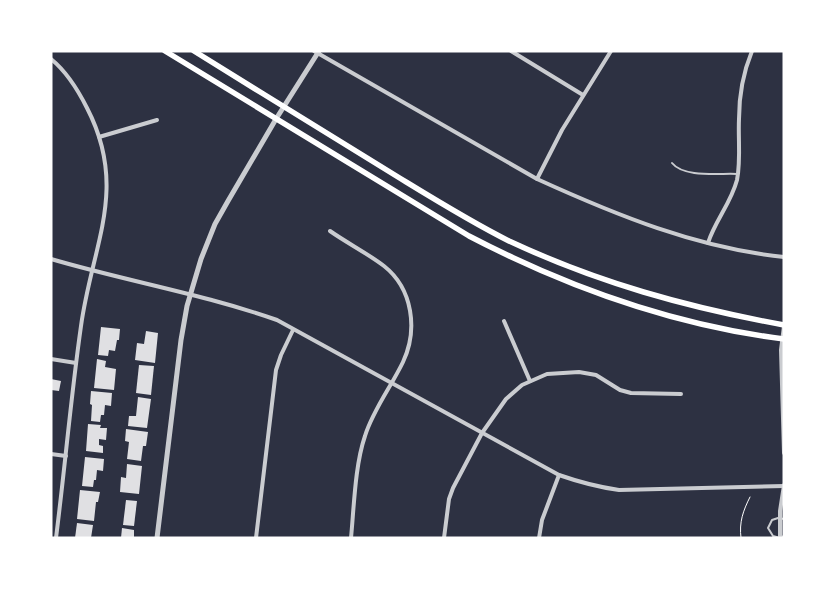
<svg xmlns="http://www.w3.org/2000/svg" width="835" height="589" font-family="'DM Sans',sans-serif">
<rect width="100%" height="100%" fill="#2d3142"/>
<g fill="#e0e0e3">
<path d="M101,327L120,329L119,340H117L115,351L109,350L108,356L98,355Z"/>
<path d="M146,331L158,333L155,363L135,360L137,343L144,344Z"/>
<path d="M97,359L106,361L105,367L116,369L114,390L94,388Z"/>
<path d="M139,365L154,366L151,395L136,393Z"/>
<path d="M51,379L61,381L59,391L51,390Z"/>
<path d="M91,391L112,393L111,406L105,405L104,415H101L100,422L91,421L92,405L90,404Z"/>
<path d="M138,397L151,399L147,428L128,426L129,416H136Z"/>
<path d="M88,424L101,425L100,428H107L106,440L99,439V445L103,446V453L86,451Z"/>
<path d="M126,429L148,432L146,446H143L141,461L127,459L129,442L125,441Z"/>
<path d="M85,457L104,459L103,471L97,470L96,480H94L93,487L82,486Z"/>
<path d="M127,464L142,466L139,494L120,492L121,477L126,478Z"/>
<path d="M80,490L100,492L98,502H96L94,521L77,519Z"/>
<path d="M126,500L137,501L134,526L123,525Z"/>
<path d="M77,523L93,525L91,538H75Z"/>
<path d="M122,528L134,530V538H121Z"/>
</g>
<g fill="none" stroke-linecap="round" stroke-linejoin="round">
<path stroke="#fff" stroke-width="1" d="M741,538C739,522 743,511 750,497"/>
<g stroke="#caccd0" stroke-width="2">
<path d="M672,163C684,178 720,173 737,174"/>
<path d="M784,519L778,518L772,520L768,528L773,536L780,538L784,536"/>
</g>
<g stroke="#caccd0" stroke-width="4">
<path d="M314,51L537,179C616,215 697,248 784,257"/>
<path d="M511,51L583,95"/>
<path d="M51,59C67,72 78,90 87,108C129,189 92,245 81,326C71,396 65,467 56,538"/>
<path d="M99,137L157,120"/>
<path d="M537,179L562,130L611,51"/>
<path d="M330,231C347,243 367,253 384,266C413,289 418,330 403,362C391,387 373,410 365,436C355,465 354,507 351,538"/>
<path d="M708,243C715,221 731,203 737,180C741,160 738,139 739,119C739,96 743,73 752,51"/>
<path d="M51,259C126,281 203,294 277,320L559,475C579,482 598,487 619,490L784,486"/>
<path d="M504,321L530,381"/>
<path d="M784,326L781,350L784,453"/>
<path d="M51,359L76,363"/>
<path d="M51,454L66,456"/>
<path d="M256,538L276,370L281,355L293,330"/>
<path d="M444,538L449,499L453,488L482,433L506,399L522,385L547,374L579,372L596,375L620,390L631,393L681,394"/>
<path d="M539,538L542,520L559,475"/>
<path d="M780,538V511L784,485"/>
</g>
<path stroke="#caccd0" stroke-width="5" d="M157,538L181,340L187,306L201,259L215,224L228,201L276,119L319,51"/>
<g stroke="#fff" stroke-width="5.5">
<path d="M165,51L469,236C567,287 673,325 784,339"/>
<path d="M194,51C262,93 329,135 398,177C434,199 471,222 509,241C599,283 686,307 784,325"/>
</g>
</g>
<rect width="835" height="589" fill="none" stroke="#ffffff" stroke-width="105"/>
</svg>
